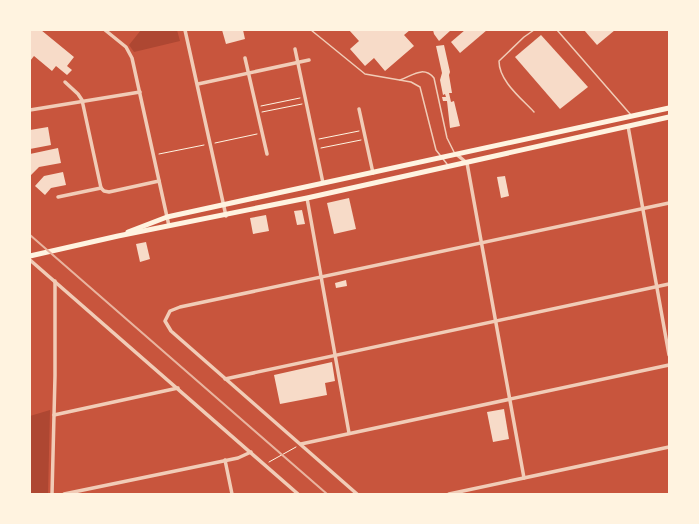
<svg xmlns="http://www.w3.org/2000/svg" width="699" height="524" font-family="'Playfair Display',serif">
<rect width="100%" height="100%" fill="#c8553d"/>
<g fill="#ae4732">
<path d="M141,30H177L180,41L134,52L129,45Z"/>
<path d="M50,410L48,494H30V416Z"/>
</g>
<g fill="#f7dbc8">
<path d="M30,30H41L74,57L67,66L72,70L67,75L56,66L52,71L34,56L30,61Z"/>
<path d="M222,30H243L245,39L226,44Z"/>
<path d="M349,30H410L404,35L414,46L385,71L374,58L365,66L350,49L359,41Z"/>
<path d="M433,30H451L439,41L434,34Z"/>
<path d="M465,30H487L460,53L451,42Z"/>
<path d="M584,30H615L597,45Z"/>
<path d="M541,35L588,87L560,109L515,57Z"/>
<path d="M444,45L450,72L449,75L452,93H449L451,102L454,101L460,126L450,128L447,101H443L442,97H446L445,94L443,95L440,80L442,73L436,46Z"/>
<path d="M48,127L51,145L30,149V130Z"/>
<path d="M58,148L61,163L39,167L30,176V154Z"/>
<path d="M63,172L66,185L51,188L45,195L35,186L44,176Z"/>
<path d="M505,176L509,196L501,198L497,177Z"/>
<path d="M349,198L356,229L334,234L327,203Z"/>
<path d="M302,210L305,224L297,225L294,211Z"/>
<path d="M266,215L269,231L253,234L250,218Z"/>
<path d="M146,242L150,259L140,262L136,244Z"/>
<path d="M346,280L347,286L336,288L335,283Z"/>
<path d="M332,362L335,381L325,383L327,395L280,404L274,375Z"/>
<path d="M504,409L509,439L493,442L487,412Z"/>
</g>
<g fill="none" stroke-linecap="round" stroke-linejoin="round">
<g stroke="#fff3e0" stroke-width="1">
<path d="M261,106L300,98"/>
<path d="M262,112L302,104"/>
<path d="M319,139L359,131"/>
<path d="M215,143L257,134"/>
<path d="M321,148L361,140"/>
<path d="M159,154L204,145"/>
<path d="M269,462L296,447"/>
</g>
<g stroke="#f1ccb7" stroke-width="1.5">
<path d="M311,30L365,74L411,82L420,87L436,150L447,164"/>
<path d="M557,30L631,115"/>
<path d="M400,80C412,76 423,65 434,78L447,138L454,152"/>
<path d="M534,112C521,98 499,81 499,61L524,37L534,30"/>
</g>
<g stroke="#f1ccb7" stroke-width="3.5">
<path d="M105,30L126,47L132,58L169,226"/>
<path d="M185,30L226,216"/>
<path d="M295,49L323,183"/>
<path d="M245,58L267,154"/>
<path d="M65,82L78,94L82,100L101,188"/>
<path d="M198,84L309,60"/>
<path d="M359,109L373,173"/>
<path d="M30,110L140,92"/>
<path d="M628,126L669,355"/>
<path d="M456,154L467,163L524,478"/>
<path d="M101,188L104,191L109,192L159,181"/>
<path d="M58,197L101,188"/>
<path d="M307,198L349,433"/>
<path d="M30,260L298,494"/>
<path d="M225,379L669,284"/>
<path d="M54,415L178,388"/>
<path d="M301,444L669,365"/>
<path d="M225,460L232,494"/>
<path d="M52,494L55,376V281"/>
<path d="M64,494L238,458L251,452"/>
<path d="M357,494L171,331L165,321L170,311L180,307L669,203"/>
<path d="M449,494L669,447"/>
</g>
<g stroke="#fff3e0" stroke-width="5">
<path d="M128,232L167,217L669,108"/>
<path d="M30,256L118,236L307,198L669,117"/>
</g>
<path stroke="#e9b49f" stroke-width="2" d="M30,235L327,494"/>
</g>
<rect width="699" height="524" fill="none" stroke="#fff3e0" stroke-width="62"/>
</svg>
